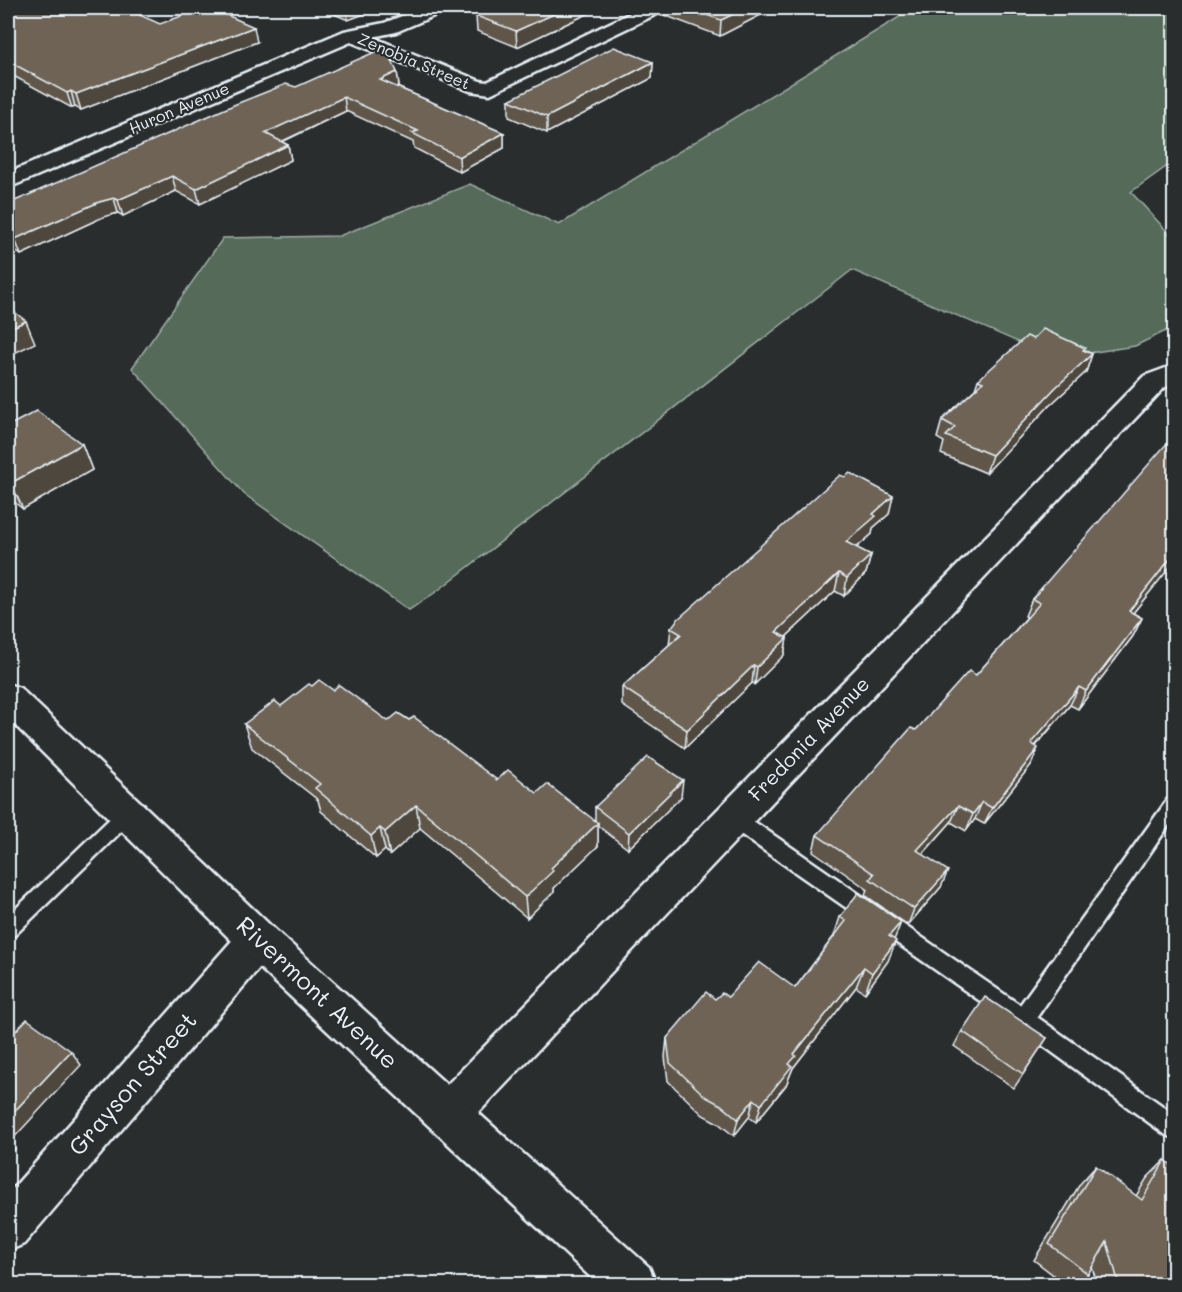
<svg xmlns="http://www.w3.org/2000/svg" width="1182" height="1292" font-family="Mali,sans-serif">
<rect width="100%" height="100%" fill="#2a2d2e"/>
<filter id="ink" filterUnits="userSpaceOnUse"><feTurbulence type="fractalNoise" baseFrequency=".0167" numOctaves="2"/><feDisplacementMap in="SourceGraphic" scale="12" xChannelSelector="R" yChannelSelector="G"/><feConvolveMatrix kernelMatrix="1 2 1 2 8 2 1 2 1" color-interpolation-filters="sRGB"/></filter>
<g filter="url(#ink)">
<path fill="#546b58" stroke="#9eaea8" stroke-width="1.5" d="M914,8H1174V161L1131,192L1174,239V327L1135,346L1055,358L852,270L436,592L409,610L244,494L132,368L223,238L339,236L470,184L559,225Z"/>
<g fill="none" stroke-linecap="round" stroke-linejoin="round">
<defs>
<g id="lane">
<path d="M1174,796V818L1037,1017L1174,1114V1138L1166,1135L1016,1026L726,824L724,818L726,812L733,810L740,812L1020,1005L1168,799Z"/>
<path d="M127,806L134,809L136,814L134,819L15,935L8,938V916L120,809Z"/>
</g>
<g id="street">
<path d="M422,8H446L443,12L396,32L372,37L480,81L487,82L641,8H664L661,12L490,94L470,91L351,42L8,188V173L344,31L384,23Z"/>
<path d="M1174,365V383L1164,388L464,1128L449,1135L434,1128L427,1113L434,1098L1144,376Z"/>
<path d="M258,922L272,927L278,940L272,953L24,1244L8,1251V1194L244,927Z"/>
</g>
<path id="secondary" d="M8,684L20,688L272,927L649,1267L656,1284H598L244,953L8,718Z"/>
</defs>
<use href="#lane" stroke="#e8f1f8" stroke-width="5"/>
<use href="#street" stroke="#e8f1f8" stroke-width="5"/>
<use href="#secondary" stroke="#e8f1f8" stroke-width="5"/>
<use href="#lane" fill="#2a2d2e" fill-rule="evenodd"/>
<use href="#street" fill="#2a2d2e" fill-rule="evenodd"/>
<use href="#secondary" fill="#2a2d2e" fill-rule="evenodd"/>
</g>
<g fill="#5f5649" stroke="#e8f1f8" stroke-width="1.5">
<path d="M320,8H380L348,20Z"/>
<path d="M600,8L517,47L477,31L476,16Z"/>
<path d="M661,8H774L720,36L661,14Z"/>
<path d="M8,11L160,24L257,42L81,110L75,107L72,108L8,73Z"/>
<path d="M653,62L652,78L547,133L509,117V100Z"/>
<path d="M397,72L399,86L397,87L504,133V148L460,172L414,148L413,142L346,111L282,142L288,145L291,160L200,204L176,191L123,216L118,213L103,217L21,255L8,246V204L296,87Z"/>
<path d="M1084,350L1092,354L1086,372L1049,406L986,473L941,454L944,442L937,438L942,420L975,389L978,380Z"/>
<path d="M8,426L82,444L92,470L23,509L8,497Z"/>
<path d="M1174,444V562L1133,613L1142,618L1133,636L1078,709L1070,705L1036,746L1031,765L984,824L975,819L966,831L951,822L923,854L941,887L908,925L865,895L867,889L813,851L817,835L916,730L976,675L1027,617L1025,616L1032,599Z"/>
<path d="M889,514L873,528L872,534L856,548L871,555L866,573L844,596L835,591L786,637L787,638L784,655L755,684L752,683L685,748L622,705V687L669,645L671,628Z"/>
<path d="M312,686L333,690L388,721L409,720L497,780L537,793L595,821V807L681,797L628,849L598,826V846L554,888V892L527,918L420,828L390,855L385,850L376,858L321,811L318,800L252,748L244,724L281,706Z"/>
<path d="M840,917L901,922L894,939L888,961L865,993L856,987L793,1068L786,1085L756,1122L749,1117L734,1136L718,1123L703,1115L668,1081L665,1057L667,1038L728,997L795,988L834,936Z"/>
<path d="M962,1031L1047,1038L1014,1088L954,1046Z"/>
<path d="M1165,1160L1174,1284H1097L1092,1267L1088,1274L1077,1284H1065L1034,1260L1080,1184L1096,1166L1136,1196L1147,1178Z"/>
</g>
<g fill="#4d463c" stroke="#e8f1f8" stroke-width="1.5">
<path d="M347,8H380L348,20Z"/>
<path d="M567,8H600L517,47L516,31Z"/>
<path d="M746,8H774L720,36L721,20Z"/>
<path d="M254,27L257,42L81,110L76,94Z"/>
<path d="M653,62L652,78L547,133V117Z"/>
<path d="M397,72L399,86L382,94L380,80Z"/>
<path d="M71,91L75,107L72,108L67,93Z"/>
<path d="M344,97L346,111L268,148L265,133Z"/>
<path d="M504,133V148L460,172L459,157Z"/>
<path d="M288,145L291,160L200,204L196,189Z"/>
<path d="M172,176L176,191L123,216L118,200Z"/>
<path d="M114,198L118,213L103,217L21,255L15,239L99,202Z"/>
<path d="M26,321L35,343L8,356V329Z"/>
<path d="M1092,354L1086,372L1049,406L986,473L992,455L1055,388Z"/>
<path d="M82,444L92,470L23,509L11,483Z"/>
<path d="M893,496L889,514L873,528L872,534L842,560L846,542L873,514Z"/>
<path d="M1174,554V562L1120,629L1129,611Z"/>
<path d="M871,555L866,573L844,596L847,578Z"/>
<path d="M839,573L835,591L773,649L776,632Z"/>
<path d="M1142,618L1133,636L1078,709L1086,691Z"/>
<path d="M787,638L784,655L755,684L757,667Z"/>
<path d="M754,665L752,683L685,748L687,730Z"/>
<path d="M1079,687L1070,705L1023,760L1031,743Z"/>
<path d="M1038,748L1031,765L984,824L992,808Z"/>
<path d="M683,780L681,797L628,849L629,833Z"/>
<path d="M982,802L975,819L966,831L973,814Z"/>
<path d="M416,805L420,828L390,855L385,832Z"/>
<path d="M958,806L951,822L911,867L917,850Z"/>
<path d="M598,823V846L554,888V892L527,918L525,897L551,868Z"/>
<path d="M380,828L385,850L376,858L371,836Z"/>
<path d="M948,871L941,887L908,925L914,909Z"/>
<path d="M901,922L893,943L889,936Z"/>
<path d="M896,941L888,961L865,993L872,973Z"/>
<path d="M864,967L856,987L793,1068L786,1085L756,1122L761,1105L789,1064L794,1054Z"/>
<path d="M71,1051L81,1065L9,1143L15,1149L8,1157V1118Z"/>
<path d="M754,1099L749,1117L734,1136L738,1119Z"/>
</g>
<g fill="#6e6455" stroke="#e8f1f8" stroke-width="1.5">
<path d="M19,8H124L160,24L203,8H211L254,27L76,94L71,91L67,93L8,61V11Z"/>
<path d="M494,8H567L516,31L476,16Z"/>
<path d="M686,8H746L721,20Z"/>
<path d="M386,47L397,72L380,80L504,133L459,157L412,133L418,131L344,97L265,133L288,145L196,189L172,176L118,200L114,198L99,202L15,239L8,234V204L236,104L286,84L296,87Z"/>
<path d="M614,47L653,62L547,117L509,100Z"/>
<path d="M8,307L26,321L8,329Z"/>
<path d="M1043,329L1085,348L1083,350L1092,354L1055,388L992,455L946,436L955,427L942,420L983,382L978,380L1027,336L1033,339Z"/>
<path d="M37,411L82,444L11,483L8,480V426Z"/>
<path d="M1168,442L1174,444V554L1129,611L1142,618L1086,691L1079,687L1031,743L1038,748L992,808L982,802L973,814L958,806L917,850L948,871L914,909L870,879L874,874L817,835L911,728L916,730L969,671L976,675L1040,603L1032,599Z"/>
<path d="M850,473L893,496L873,514L876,516L846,542L871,555L847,578L839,573L776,632L787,638L757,667L754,665L687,730L622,687L681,634L671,628L677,620L840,475L845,477Z"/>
<path d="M319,680L333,690L339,685L388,721L398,713L409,720L414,717L497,780L508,770L537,793L547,784L598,823L551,868L553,871L525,897L416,805L385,832L380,828L371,836L315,788L320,784L244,724L275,701L281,706L309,684L312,686Z"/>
<path d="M648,757L683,780L629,833L595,807Z"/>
<path d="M858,893L901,922L889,936L896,941L872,973L864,967L794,1054L796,1056L789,1064L792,1066L761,1105L754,1099L738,1119L721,1105L706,1097L670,1063L667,1038L706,992L715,999L722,993L728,997L759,962L795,988L846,921L840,917Z"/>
<path d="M985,997L1047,1038L1023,1074L962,1031Z"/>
<path d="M27,1019L71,1051L8,1118V1039Z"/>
<path d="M1165,1160L1174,1167V1284H1119L1107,1242L1088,1274L1049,1244L1096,1166L1142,1200Z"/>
</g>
</g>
<g text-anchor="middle" stroke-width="4.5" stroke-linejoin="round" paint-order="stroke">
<g font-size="16" fill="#e8f1f8" stroke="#2a2d2e">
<text transform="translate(414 61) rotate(23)" y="6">Zenobia Street</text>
<text transform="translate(179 108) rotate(-23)" y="6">Huron Avenue</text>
</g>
<g font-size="20" fill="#e8f1f8" stroke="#2a2d2e">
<text transform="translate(809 739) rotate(-46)" y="7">Fredonia Avenue</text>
</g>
<g font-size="24" fill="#e8f1f8" stroke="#2a2d2e">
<text transform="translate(317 993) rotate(43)" y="8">Rivermont Avenue</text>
<text transform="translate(133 1084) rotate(-49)" y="8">Grayson Street</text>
</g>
</g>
<rect width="1182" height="1292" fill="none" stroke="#2a2d2e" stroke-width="30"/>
<rect x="15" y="15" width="1152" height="1262" fill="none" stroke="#e8f1f8" stroke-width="2" filter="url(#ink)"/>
</svg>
